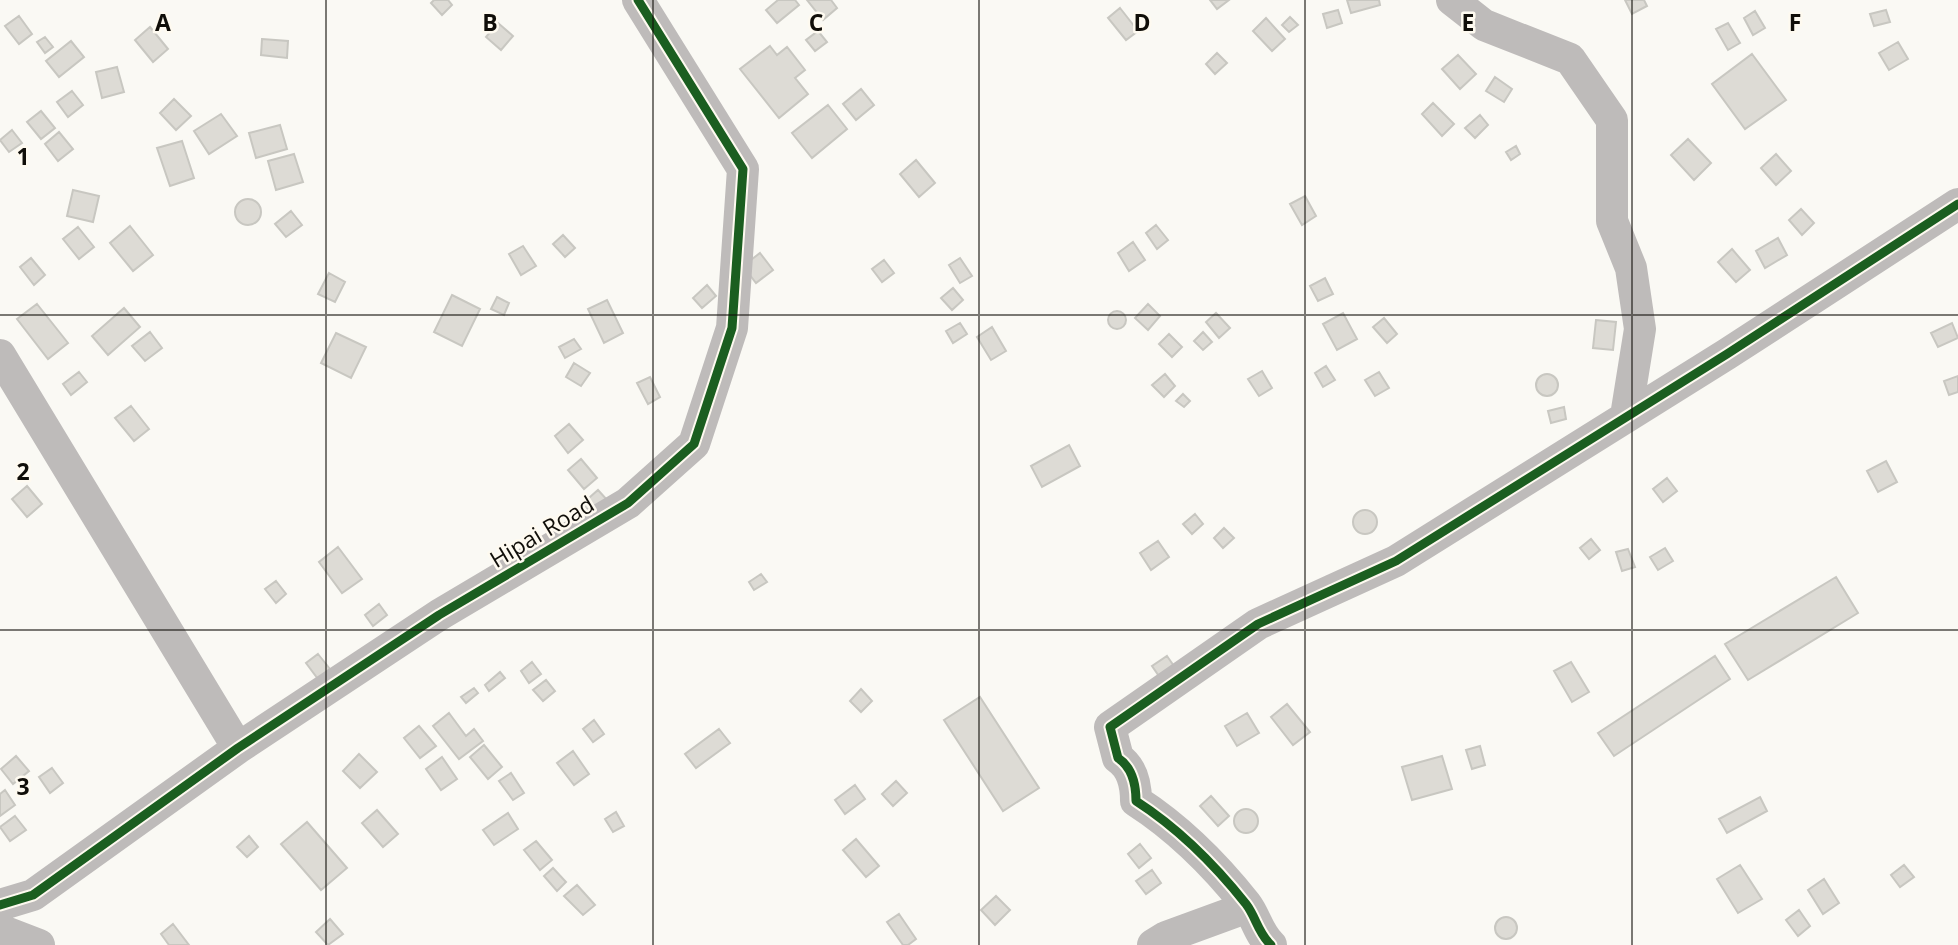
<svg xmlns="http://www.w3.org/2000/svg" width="1958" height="945" font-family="'Open Sans',sans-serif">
  <rect width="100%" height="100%" fill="#faf9f4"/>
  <!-- building -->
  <path fill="#dddbd5" stroke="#c8c7c1" stroke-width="2" d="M434 0H448L452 5 442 15 431 3Z
    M778 0H795L799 5 777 23 766 10Z
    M807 0H831L837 8 823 20Z
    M1210 0H1229L1217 9Z
    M1347 0H1379L1380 5 1351 13Z
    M1625 0H1644L1647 6 1632 14Z
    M1120 8 1138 31 1126 40 1108 18Z
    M1338 10 1342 23 1327 28 1323 14Z
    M1886 10 1890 22 1874 26 1870 14Z
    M1755 11 1765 28 1753 35 1744 18Z
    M19 16 32 34 19 44 5 26Z
    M1290 17 1298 25 1289 32 1282 25Z
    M1266 18 1285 39 1272 51 1253 31Z
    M498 23 513 36 501 50 486 37Z
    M1728 23 1740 43 1728 50 1716 29Z
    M150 27 168 49 153 62 135 40Z
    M818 31 827 42 815 51 806 40Z
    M45 37 53 47 45 53 37 42Z
    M262 39 288 41 287 58 261 55Z
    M71 41 84 57 59 77 46 61Z
    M1898 42 1908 59 1889 70 1879 53Z
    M770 46 777 55 787 47 805 70 795 78 808 94 779 118 740 69Z
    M1217 53 1227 63 1215 74 1206 64Z
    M1752 54 1786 100 1745 129 1712 84Z
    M1458 55 1476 74 1460 89 1442 69Z
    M117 67 124 92 102 98 96 72Z
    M1495 77 1512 89 1504 102 1486 91Z
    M861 89 874 105 856 120 843 104Z
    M72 91 83 105 68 117 57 102Z
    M174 99 191 116 176 130 160 113Z
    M1433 103 1454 124 1442 136 1422 114Z
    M828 105 847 129 812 158 792 133Z
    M41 111 55 128 41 139 27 122Z
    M221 114 237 136 209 154 194 131Z
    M1480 115 1488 125 1475 138 1465 128Z
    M280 125 287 149 256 158 249 133Z
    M12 130 22 143 9 152 0 140Z
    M59 132 73 149 58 161 45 144Z
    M1688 139 1711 163 1694 180 1671 155Z
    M182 141 194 178 170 186 157 148Z
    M1516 146 1520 154 1511 160 1506 152Z
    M294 154 303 182 276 190 268 161Z
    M1776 154 1791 171 1776 185 1761 168Z
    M916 160 935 183 919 197 900 174Z
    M73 190 99 196 93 222 67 216Z
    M1305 196 1316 216 1302 225 1290 204Z
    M235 212a13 13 0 1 1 26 0a13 13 0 1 1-26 0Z
    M1801 209 1814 223 1802 235 1789 220Z
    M291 211 302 225 286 237 275 224Z
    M1156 225 1168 240 1157 249 1146 233Z
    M130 226 153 255 133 271 110 243Z
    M78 227 94 247 79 259 63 239Z
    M563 235 575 248 565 257 553 244Z
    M1778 238 1787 255 1765 268 1756 251Z
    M1133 242 1145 260 1129 271 1118 253Z
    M523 246 536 266 521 275 509 254Z
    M1732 249 1750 270 1736 282 1718 262Z
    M760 253 773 270 756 283 743 266Z
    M31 258 45 275 34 285 20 267Z
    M960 258 972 276 960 283 949 265Z
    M884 260 894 273 882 282 872 269Z
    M329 273 345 282 335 302 318 294Z
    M1325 278 1333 294 1318 301 1310 286Z
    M707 285 716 296 702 308 693 298Z
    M953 288 963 300 952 310 941 298Z
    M452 295 480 309 462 346 434 332Z
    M497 297 509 303 504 315 491 309Z
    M607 300 623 333 604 343 588 309Z
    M37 304 68 343 48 359 17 319Z
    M1148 304 1160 316 1148 330 1135 318Z
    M124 308 140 327 108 355 92 336Z
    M1108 320a9 9 0 1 1 18 0a9 9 0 1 1-18 0Z
    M1216 313 1230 328 1219 338 1206 322Z
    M1343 313 1357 339 1337 350 1323 324Z
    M1384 318 1397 334 1387 343 1373 327Z
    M1596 320 1616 322 1613 350 1593 348Z
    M960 323 967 334 953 343 946 331Z
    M1952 323 1958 338 1938 347 1931 333Z
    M992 327 1006 351 991 360 977 337Z
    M150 332 162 348 145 361 132 346Z
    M1203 332 1212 342 1203 350 1194 341Z
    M336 333 366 347 351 378 321 363Z
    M1169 334 1182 347 1172 357 1159 344Z
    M574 339 581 349 565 358 559 347Z
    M574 363 590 373 581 386 566 377Z
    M1326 366 1335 380 1323 387 1315 373Z
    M1262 371 1272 388 1259 396 1248 379Z
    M79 372 87 382 71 395 63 384Z
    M1379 372 1389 388 1375 396 1365 380Z
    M1165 374 1175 386 1164 397 1152 385Z
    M1536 385a11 11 0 1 1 22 0a11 11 0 1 1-22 0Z
    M1958 376V392L1949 395 1944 381Z
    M650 377 660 397 648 404 637 383Z
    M1183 394 1190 401 1184 407 1176 401Z
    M131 406 149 429 134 441 115 418Z
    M1564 407 1566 419 1551 423 1548 411Z
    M569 424 583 440 568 453 555 436Z
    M1069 445 1080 466 1042 487 1031 466Z
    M581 459 597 478 584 489 568 470Z
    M1886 461 1897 482 1878 492 1867 471Z
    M1667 478 1677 491 1663 502 1653 489Z
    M27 486 42 504 27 517 12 499Z
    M598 490 608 501 592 515 582 504Z
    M1353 522a12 12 0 1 1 24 0a12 12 0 1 1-24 0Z
    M1195 514 1203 524 1192 534 1183 524Z
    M1224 528 1234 538 1223 548 1214 538Z
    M1591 539 1600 550 1589 559 1580 548Z
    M1158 541 1169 557 1151 570 1140 553Z
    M338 547 362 579 342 593 319 562Z
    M1665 548 1673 561 1658 570 1650 557Z
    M1628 549 1635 567 1622 571 1616 552Z
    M761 574 767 582 754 590 749 582Z
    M1836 577 1858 613 1748 680 1725 644Z
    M276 581 286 594 276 603 265 589Z
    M379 604 387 615 373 626 365 615Z
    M318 654 330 669 318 679 306 663Z
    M1167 656 1176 669 1161 679 1152 666Z
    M1715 656 1730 679 1614 756 1598 733Z
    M532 662 541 674 529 683 521 671Z
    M1571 662 1589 692 1572 702 1554 671Z
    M500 672 505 678 489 691 485 685Z
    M546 680 555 691 543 701 533 690Z
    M474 688 478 693 466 703 461 697Z
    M861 689 872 701 861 712 850 701Z
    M980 697 1039 788 1003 811 944 720Z
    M1287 704 1310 732 1293 745 1271 717Z
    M449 713 466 736 474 729 483 741 459 759 433 726Z
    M1247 713 1259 733 1237 746 1225 726Z
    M594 720 604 734 593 742 583 729Z
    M419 726 436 746 420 758 404 738Z
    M719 729 730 743 696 768 685 754Z
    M484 745 502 767 488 779 470 757Z
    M1480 746 1485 765 1472 769 1466 750Z
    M573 751 589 774 574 785 557 763Z
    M359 754 377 772 360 788 343 771Z
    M16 756 29 771 13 784 1 769Z
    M1442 756 1452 789 1412 800 1402 767Z
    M442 757 457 779 441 790 426 769Z
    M52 768 63 783 50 793 39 777Z
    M511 773 524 793 513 800 499 781Z
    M896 781 907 793 893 806 882 794Z
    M855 785 865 799 845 814 835 800Z
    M5 790 15 805 0 816V794Z
    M1211 796 1229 816 1218 826 1200 806Z
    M1760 797 1767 811 1727 833 1719 819Z
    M1234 821a12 12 0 1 1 24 0a12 12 0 1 1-24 0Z
    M377 810 398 834 383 847 362 823Z
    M616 812 624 826 613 832 605 819Z
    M508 813 518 829 494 845 483 830Z
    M15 816 26 830 10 841 0 827Z
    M307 822 347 868 321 890 281 844Z
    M249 836 258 847 247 857 237 847Z
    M856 839 879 866 866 877 843 850Z
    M536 841 552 860 540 870 524 850Z
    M1140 844 1151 858 1139 868 1128 854Z
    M1740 865 1762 899 1738 913 1717 879Z
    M1904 865 1914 877 1900 887 1891 875Z
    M553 868 566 882 557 891 544 876Z
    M1152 870 1161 883 1146 894 1136 881Z
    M1824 879 1839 903 1823 914 1808 890Z
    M577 885 595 905 583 915 564 896Z
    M996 896 1010 910 995 925 981 910Z
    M1799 910 1810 926 1798 936 1786 920Z
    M899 914 916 939 908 945H903L887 922Z
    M1495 928a11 11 0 1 1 22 0a11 11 0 1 1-22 0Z
    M330 919 343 934 328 945 316 932Z
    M173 924 189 945H169L161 934Z"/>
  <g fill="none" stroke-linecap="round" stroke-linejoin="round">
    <!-- minor -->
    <path stroke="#bebbba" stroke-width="32" d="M1452 0 1484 25 1570 59 1612 120V221L1631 268 1640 329 1626 416
      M0 355 238 748
      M0 905 33 895 238 748 439 615 628 503 694 444 732 328 743 169 638 0
      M0 930 39 945
      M1153 945 1166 937 1248 907
      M1271 945C1258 933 1256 917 1246 904 1215 865 1178 828 1136 801 1136 785 1133 768 1118 758L1110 727 1258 624 1396 561 1727 354 1958 204"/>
    <!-- cycleway casing -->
    <g stroke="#fefaf0" stroke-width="13">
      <path id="cycleway" d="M0 905 33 895 238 748 439 615 628 503 694 444 732 328 743 169 638 0
        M1271 945C1258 933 1256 917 1246 904 1215 865 1178 828 1136 801 1136 785 1133 768 1118 758L1110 727 1258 624 1396 561 1727 354 1958 204"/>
    </g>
    <!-- cycleway -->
    <use href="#cycleway" stroke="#1b5e20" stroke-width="9"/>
  </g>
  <!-- grid -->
  <path fill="none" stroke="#100e09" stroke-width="2" stroke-opacity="0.55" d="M326 0V945M653 0V945M979 0V945M1305 0V945M1632 0V945M0 315H1958M0 630H1958"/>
  <g text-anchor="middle" stroke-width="5" stroke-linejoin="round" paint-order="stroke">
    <!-- street labels -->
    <g font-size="23" fill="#100e09" stroke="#fefaf0">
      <text transform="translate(542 532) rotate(-31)" y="8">Hipai Road</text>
    </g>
  </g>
  <g font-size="23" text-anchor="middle" font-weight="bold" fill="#100e09" stroke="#fefaf0" stroke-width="5" stroke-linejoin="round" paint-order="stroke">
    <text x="163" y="31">A</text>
    <text x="490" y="31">B</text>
    <text x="816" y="31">C</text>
    <text x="1142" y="31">D</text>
    <text x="1468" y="31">E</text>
    <text x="1795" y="31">F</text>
    <text x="23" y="165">1</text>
    <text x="23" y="480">2</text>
    <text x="23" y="795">3</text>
  </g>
</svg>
